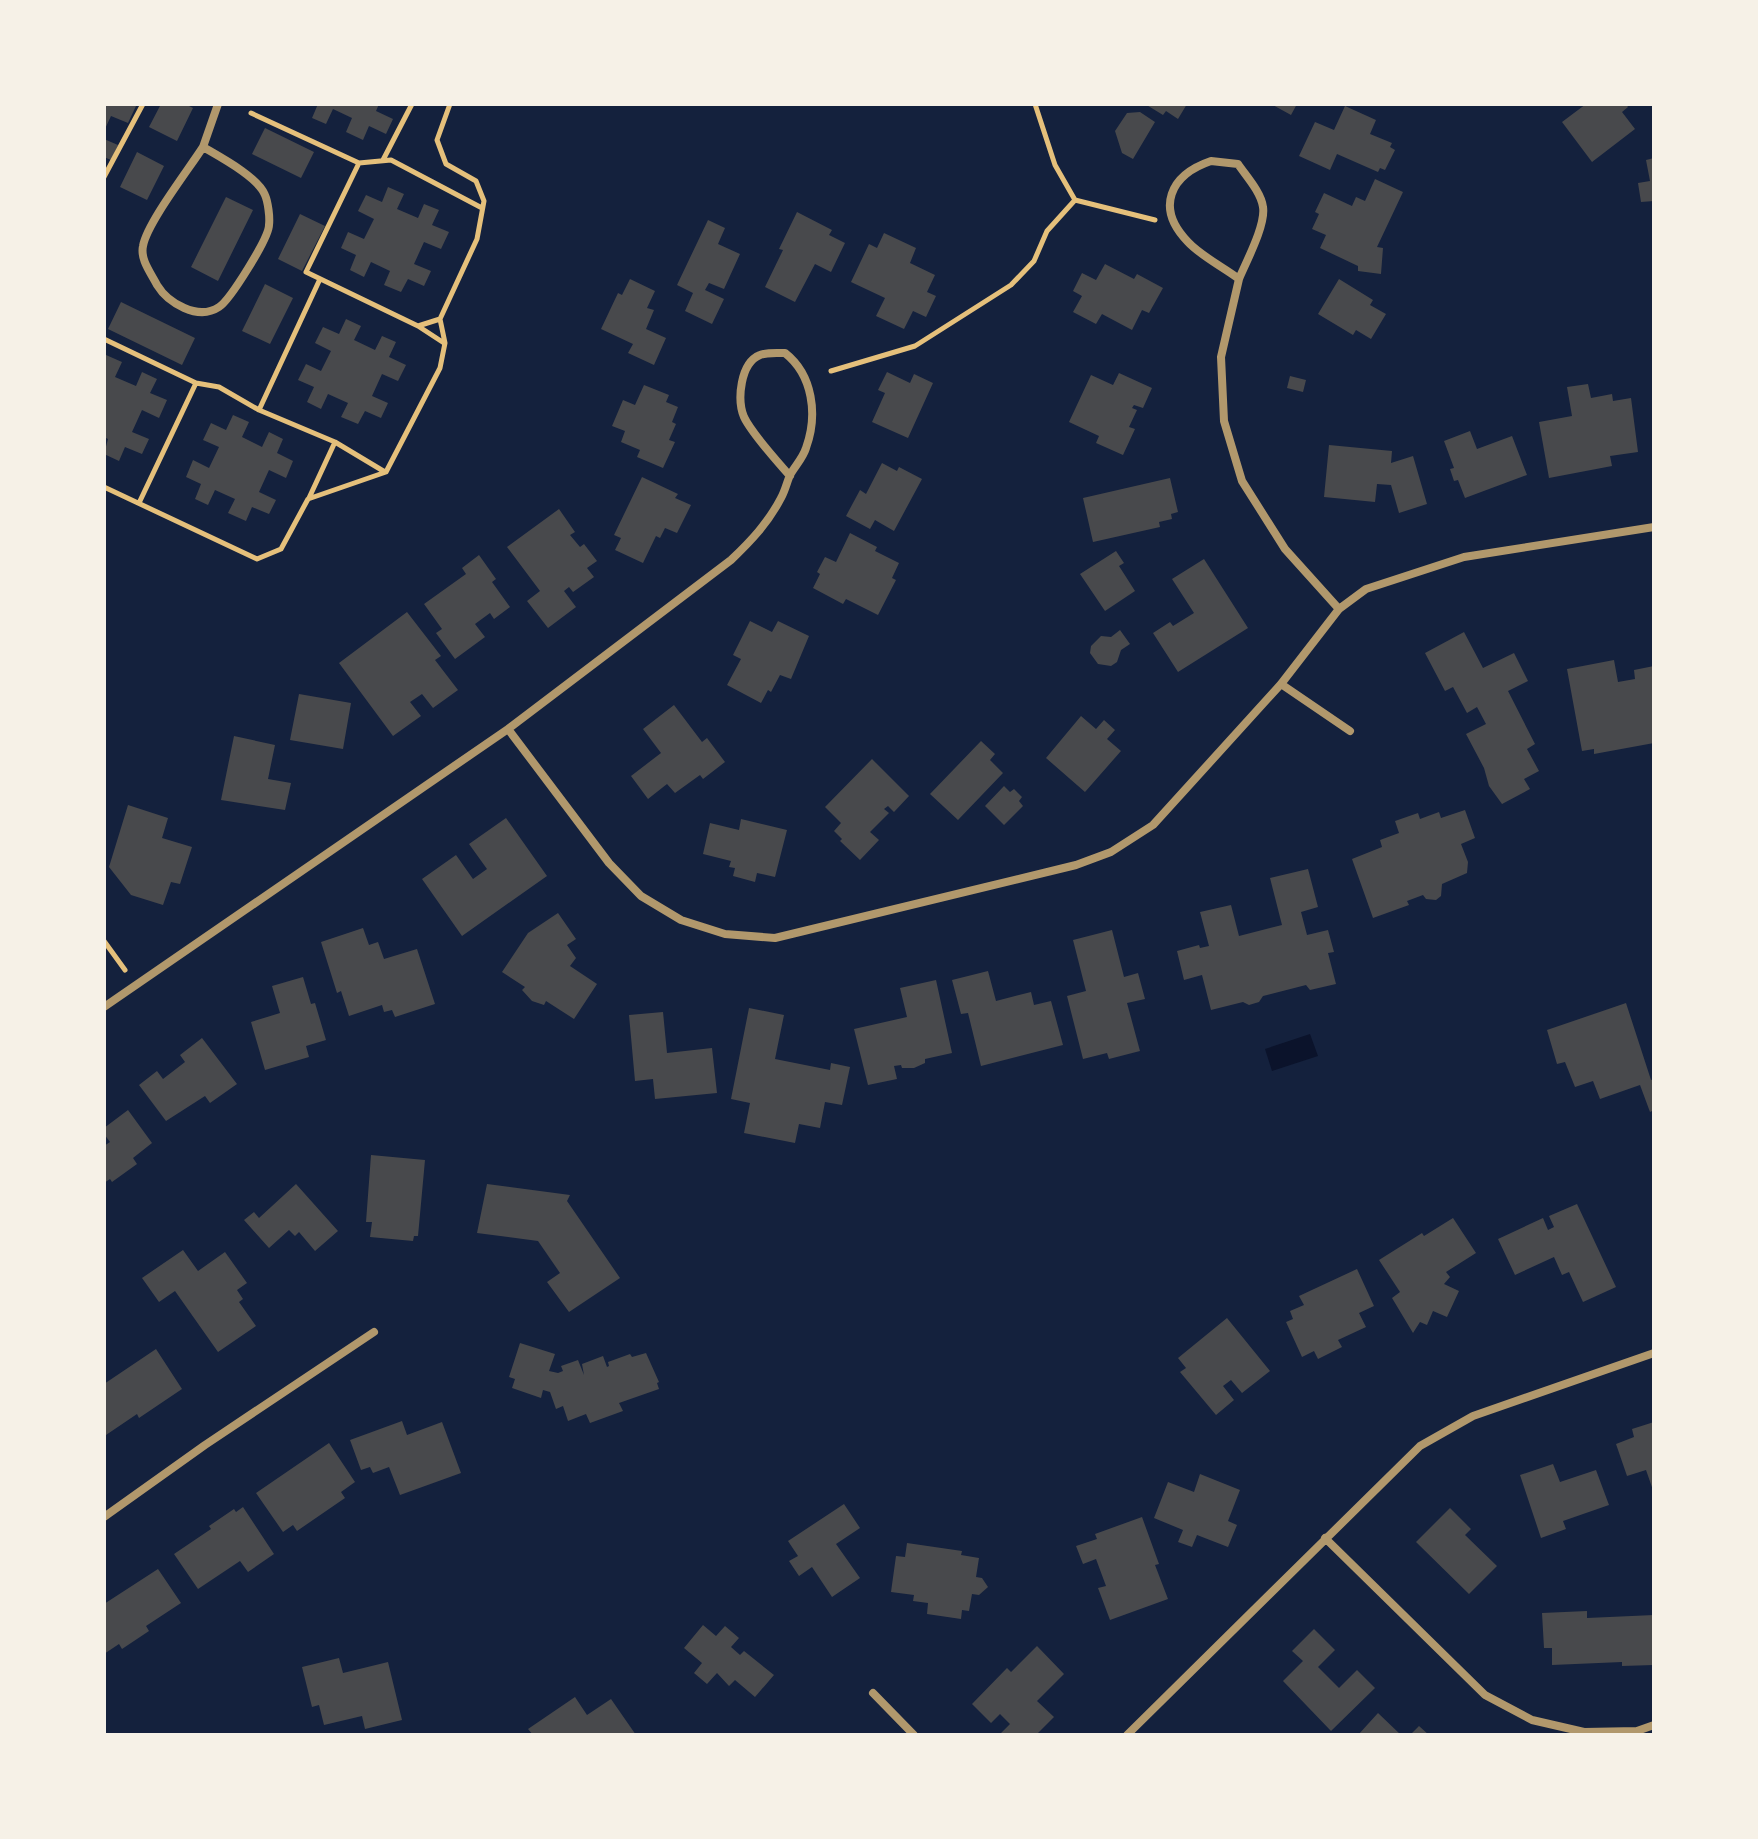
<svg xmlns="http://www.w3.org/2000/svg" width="1758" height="1839" font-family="Signika,sans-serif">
  <rect width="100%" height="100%" fill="#14213d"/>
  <!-- water -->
  <path fill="#0b132b" d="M1310 1034 1318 1056 1272 1071 1265 1049Z"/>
  <!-- building -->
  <path fill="#48494c" d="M104 104H132L136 106 128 123 111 116 104 131Z
    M161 104H185L193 108 177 141 149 127Z
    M318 104H379L376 111 393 119 386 134 369 126 363 140 346 132 352 118 333 109 326 124 312 118Z
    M1145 104H1187L1178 119 1166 111 1163 115Z
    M1271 104H1297L1291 115Z
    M1586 104H1626L1628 107 1622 112 1635 129 1592 162 1562 122Z
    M1345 106 1376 120 1370 134 1392 143 1390 147 1395 150 1385 170 1380 168 1378 172 1337 154 1330 170 1299 156 1315 122 1334 130Z
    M1140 112 1155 122 1133 159 1122 153 1115 131 1127 113Z
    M265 128 314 152 301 178 252 154Z
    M104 139 118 145 111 160 104 157Z
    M137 152 164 166 147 200 120 187Z
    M1654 158V201L1641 202 1638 183 1650 181 1646 160Z
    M1375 179 1403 192 1377 247 1383 248 1381 274 1358 271V266L1320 248 1326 235 1312 229 1319 214 1315 212 1324 193 1352 206 1356 197 1365 201Z
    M388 187 404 194 397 209 418 218 424 204 439 210 432 225 449 232 441 249 424 242 414 264 431 271 424 286 408 279 401 292 384 285 390 271 371 262 364 277 350 270 356 255 341 248 348 232 364 239 374 219 358 211 366 195 382 202Z
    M226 197 253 210 218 281 191 267Z
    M797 212 832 230 829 235 845 243 831 272 815 264 795 302 765 287 783 250 779 249Z
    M300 214 325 226 302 271 278 259Z
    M708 220 725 228 718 244 740 254 724 289 709 283 705 290 724 299 712 324 685 311 693 293 677 285Z
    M884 233 916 248 910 263 935 275 927 292 936 296 926 317 913 311 904 329 876 316 885 298 851 282 869 244 877 248Z
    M1105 264 1134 279 1137 274 1163 288 1149 313 1142 310 1132 330 1102 314 1096 324 1073 312 1082 296 1073 291 1082 273 1096 280Z
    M630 279 655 291 647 308 654 310 646 329 666 338 654 365 628 353 633 344 601 329 618 293 622 295Z
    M1339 279 1373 300 1370 305 1386 314 1371 339 1356 330 1353 335 1318 314Z
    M265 284 293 298 270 344 242 331Z
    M121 302 195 338 182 365 108 329Z
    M346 319 361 326 354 340 375 350 382 336 396 342 389 357 406 365 398 381 382 374 372 396 388 403 381 418 365 411 358 424 341 417 348 403 328 394 321 409 307 402 314 387 298 380 306 364 321 371 331 351 315 343 323 327 339 334Z
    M106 355 122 362 115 377 136 386 142 372 157 379 150 393 167 400 159 418 142 410 132 432 149 439 142 454 125 447 119 461 104 454 108 439 104 437V359Z
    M887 372 910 383 914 374 933 383 908 438 872 422 885 393 878 390Z
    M1119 373 1152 388 1143 408 1134 405 1132 408 1137 410 1129 427 1135 429 1123 455 1096 443 1099 436 1069 422 1091 375 1113 385Z
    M1290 376 1306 380 1303 392 1287 388Z
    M1588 384 1591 398 1612 394 1613 401 1631 398 1638 452 1610 456 1612 466 1549 478 1539 422 1572 416 1567 387Z
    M644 385 669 395 666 402 678 407 672 422 676 424 669 440 675 442 663 468 637 457 640 450 621 442 625 431 612 426 623 400 635 405Z
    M233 415 249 422 242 437 262 447 269 432 283 439 277 453 293 461 286 478 269 470 259 492 276 500 269 514 252 507 246 521 228 513 235 499 215 490 208 505 195 499 201 484 186 477 193 460 209 468 219 447 203 440 211 423 226 430Z
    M1470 431 1477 449 1512 436 1527 475 1465 498 1458 480 1454 481 1450 469 1454 468 1444 441Z
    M1329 445 1392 451 1391 463 1413 456 1427 504 1399 513 1391 485 1377 484 1375 502 1324 497Z
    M882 463 897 471 899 467 922 479 894 531 875 520 870 529 846 516 860 490 866 494Z
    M642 477 678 494 675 498 691 505 677 533 665 528 660 538 656 536 643 563 615 550 621 538 614 535Z
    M1170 478 1178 512 1171 514 1172 519 1159 522 1160 527 1093 542 1083 498Z
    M559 509 575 532 570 535 580 547 584 544 597 561 587 568 594 577 573 592 569 587 564 591 576 607 548 628 527 601 540 591 507 547Z
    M850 533 877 547 875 551 899 563 892 578 896 580 878 615 846 599 843 604 813 588 820 574 817 572 825 557 836 562Z
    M1116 551 1124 563 1119 566 1135 591 1105 611 1080 574Z
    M479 555 496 579 492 582 510 607 494 619 490 613 475 624 485 637 455 659 436 633 442 629 424 604 466 574 462 568Z
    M1204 559 1248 628 1178 672 1153 633 1170 622 1173 626 1194 613 1172 579Z
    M407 612 441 656 435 660 458 690 433 708 422 694 410 702 421 716 393 736 339 663Z
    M750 621 772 632 778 621 809 636 791 679 780 675 771 692 768 690 761 703 727 685 741 659 733 655Z
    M1120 630 1130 644 1121 650 1117 662 1111 666 1098 664 1090 653 1091 646 1101 636 1111 637Z
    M1464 632 1483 668 1514 653 1528 681 1508 691 1535 744 1527 749 1539 771 1524 779 1530 789 1502 804 1489 786 1484 768 1466 734 1486 724 1477 707 1467 713 1453 687 1445 691 1425 653Z
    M1614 660 1618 682 1635 679 1634 670 1654 666V743L1594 754V749L1582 751 1567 669Z
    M299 694 351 703 343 749 290 740Z
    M674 705 702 742 707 738 725 762 703 779 700 775 675 793 667 784 648 799 631 776 661 753 643 729Z
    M1081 716 1096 729 1104 720 1115 730 1107 739 1121 751 1085 792 1046 758Z
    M234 736 275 745 268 779 291 783 285 810 221 800Z
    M981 741 995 754 990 760 1003 773 958 820 930 794Z
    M872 759 909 796 894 812 888 806 884 809 889 813 870 832 879 840 860 860 840 841 842 839 834 831 841 823 825 807Z
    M1004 786 1010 792 1014 789 1022 797 1019 801 1023 806 1004 825 985 806Z
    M128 805 168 818 162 838 192 847 180 884 171 882 163 905 131 895 109 867Z
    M1465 810 1475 838 1461 844 1468 862 1467 873 1442 884 1441 896 1436 900 1426 899 1423 895 1407 901 1409 905 1373 918 1352 859 1382 847 1380 840 1399 833 1395 821 1418 813 1420 819 1439 812 1441 818Z
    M506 818 547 876 462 936 422 879 456 855 473 879 487 869 469 844Z
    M741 819 787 830 775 877 757 873 755 882 733 876 735 868 729 867 731 861 703 854 710 823 739 830Z
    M1308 869 1318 907 1301 912 1307 935 1328 930 1334 952 1328 953 1336 984 1310 990 1306 985 1263 996 1259 1002 1249 1005 1243 1002 1211 1010 1202 975 1184 980 1177 951 1199 945 1200 948 1209 946 1200 912 1231 905 1239 936 1282 925 1270 878Z
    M558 913 576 939 567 945 576 958 570 966 597 984 574 1019 546 1001 544 1005 532 1001 522 990 525 987 502 972 528 933Z
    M363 928 369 945 378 942 384 959 417 949 435 1004 395 1017 392 1010 384 1012 382 1005 349 1016 341 991 337 993 321 942Z
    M1112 930 1124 977 1138 973 1145 999 1127 1003 1140 1051 1109 1059 1107 1053 1083 1059 1067 996 1086 991 1073 940Z
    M988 971 996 1001 1031 992 1034 1005 1051 1001 1063 1045 981 1066 968 1013 961 1014 952 980Z
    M303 977 311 1004 315 1003 326 1040 306 1046 309 1057 265 1070 251 1022 280 1013 272 986Z
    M936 980 952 1053 925 1059V1063L914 1068H902L901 1065 894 1066 897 1079 868 1085 854 1029 907 1017 900 988Z
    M1626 1003 1651 1080 1654 1079V1110L1650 1112 1640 1085 1600 1099 1593 1081 1575 1087 1565 1062 1557 1064 1547 1030Z
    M749 1008 784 1015 775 1059 830 1070 831 1063 850 1067 842 1105 825 1102 820 1128 799 1124 795 1143 744 1133 750 1103 731 1099Z
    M663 1012 667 1053 712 1048 717 1093 655 1099 653 1079 635 1081 629 1015Z
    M202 1038 237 1084 210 1103 205 1096 166 1121 139 1085 157 1071 163 1079 185 1062 180 1055Z
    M128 1110 152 1143 133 1158 137 1164 112 1182 110 1179 104 1183V1146L110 1142 104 1134V1128Z
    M371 1155 425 1160 418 1236H414L413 1241 370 1237 372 1222H366Z
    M296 1184 338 1231 315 1251 299 1232 295 1236 289 1230 269 1248 244 1220 254 1212 259 1218Z
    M487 1184 570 1195 567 1201 620 1278 569 1312 547 1282 560 1273 538 1241 477 1233Z
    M1577 1204 1616 1287 1583 1302 1569 1272 1562 1275 1554 1257 1515 1275 1498 1239 1543 1218 1548 1230 1554 1227 1549 1216Z
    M1453 1218 1476 1253 1446 1272 1450 1277 1444 1284 1459 1291 1447 1317 1433 1311 1427 1325 1420 1322 1413 1333 1392 1298 1400 1292 1379 1260 1422 1233 1424 1236Z
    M183 1250 198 1271 225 1252 247 1283 237 1290 243 1299 239 1302 256 1326 218 1352 175 1291 159 1302 142 1278Z
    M1357 1269 1374 1306 1359 1313 1366 1327 1338 1340 1342 1347 1318 1359 1314 1351 1302 1357 1286 1322 1293 1319 1290 1311 1304 1305 1299 1296Z
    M1227 1318 1270 1371 1242 1393 1231 1380 1223 1386 1234 1400 1216 1415 1180 1372 1186 1368 1178 1358Z
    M520 1343 555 1354 549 1371 558 1373 563 1371 561 1366 578 1360 584 1375 582 1364 603 1356 607 1367 609 1366 608 1362 630 1354 632 1357 646 1353 659 1382 657 1383 659 1389 619 1403 623 1411 590 1423 586 1414 568 1421 563 1406 556 1409 550 1392 543 1390 541 1398 512 1388 515 1379 509 1377Z
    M156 1349 182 1389 139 1418 137 1414 106 1435 104 1384Z
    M402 1421 407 1435 442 1422 461 1473 400 1495 389 1467 373 1473 370 1467 361 1470 350 1440Z
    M1654 1422V1493L1646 1470 1627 1476 1616 1444 1634 1437 1632 1429Z
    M329 1443 355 1482 341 1492 345 1498 297 1531 293 1525 283 1532 256 1493Z
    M1553 1464 1560 1482 1596 1470 1609 1505 1563 1521 1566 1529 1541 1538 1520 1475Z
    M1200 1474 1240 1490 1228 1521 1237 1525 1228 1547 1197 1535 1192 1547 1178 1542 1183 1530 1154 1518 1168 1482 1194 1492Z
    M844 1504 860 1528 836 1544 860 1578 832 1597 812 1567 799 1576 789 1561 798 1556 788 1541Z
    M243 1507 274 1554 248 1572 240 1561 198 1589 174 1554 211 1529 209 1526 234 1509 236 1512Z
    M1450 1508 1471 1529 1465 1535 1497 1566 1469 1594 1416 1542Z
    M1142 1517 1159 1564 1155 1565 1168 1599 1110 1620 1098 1588 1106 1586 1096 1559 1083 1564 1076 1546 1097 1539 1095 1534Z
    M907 1543 962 1551 961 1555 979 1558 976 1577 982 1578 988 1587 979 1595 972 1594 969 1611 962 1610 961 1619 927 1614 928 1603 913 1601 914 1595 891 1592 896 1556 905 1557Z
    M158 1569 181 1603 146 1626 149 1631 122 1649 119 1644 104 1654V1604Z
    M1587 1611V1618L1654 1615V1665L1622 1666V1662L1552 1665V1648H1544L1542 1613Z
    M703 1625 716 1636 725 1626 739 1638 731 1647 740 1655 744 1651 774 1675 755 1697 735 1680 729 1686 717 1673 707 1684 694 1673 702 1663 684 1648Z
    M1314 1629 1335 1650 1318 1667 1339 1688 1357 1670 1375 1688 1331 1731 1283 1681 1303 1661 1292 1651Z
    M1037 1646 1064 1674 1037 1701 1054 1717 1036 1735H1004L1001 1733 1010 1724 1000 1714 991 1723 972 1704 1007 1668 1011 1672Z
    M339 1658 343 1673 388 1662 402 1720 365 1729 362 1716 324 1725 319 1705 312 1707 302 1667Z
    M575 1697 587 1715 611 1699 636 1735H533L528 1729Z
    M1378 1713 1401 1735H1358Z
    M1419 1726 1429 1735H1410Z"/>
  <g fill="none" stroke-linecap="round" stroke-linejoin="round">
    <!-- path -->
    <path stroke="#e5c07b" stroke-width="5" d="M1035 104 1055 165 1075 200 1155 220
      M251 113 359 163 391 160 482 208
      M383 160 412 104
      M359 163 306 272 418 326 444 343
      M104 177 143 104
      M418 326 440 319
      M104 339 196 383 219 387 259 410 335 442 385 472
      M831 371 915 346 1011 285 1034 261 1047 231 1075 200
      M259 410 320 279
      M104 487 257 559 281 549 308 499 386 472 440 368 445 343 440 319 477 239 484 201 476 181 446 164 437 140 450 104
      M309 498 335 442
      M139 503 196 383
      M104 941 125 970"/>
    <!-- minor -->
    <path stroke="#b1986c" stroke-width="8" d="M203 147C220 157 258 177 265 195 268 202 270 217 269 225 269 238 230 300 219 307 198 321 168 303 157 285 151 273 140 260 143 246 147 223 189 169 203 147Z
      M203 147 218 104
      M1211 161 1238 164C1246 176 1261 192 1263 207 1266 225 1246 262 1239 279 1223 267 1201 256 1188 242 1155 208 1170 175 1211 161Z
      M1239 279 1221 357 1224 421 1242 481 1285 549 1339 609
      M1281 684 1350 731
      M508 729 609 863 641 896 681 920 725 934 775 938 1076 865 1111 852 1153 825 1281 684 1339 609 1366 589 1464 557 1654 527
      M104 1007 508 729 731 560C751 541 768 523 781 498 785 491 787 482 790 475 795 466 803 458 806 448 818 415 813 375 785 353 777 353 767 352 760 355 740 363 737 400 744 417 752 434 777 461 790 476
      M104 1517 205 1445 374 1332
      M1325 1538 1485 1695 1532 1720 1584 1732 1637 1731 1654 1725
      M873 1693 914 1735
      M1127 1735 1420 1446 1473 1416 1654 1353"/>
  </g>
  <!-- border -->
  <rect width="1758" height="1839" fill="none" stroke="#f6f1e7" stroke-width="212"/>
</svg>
